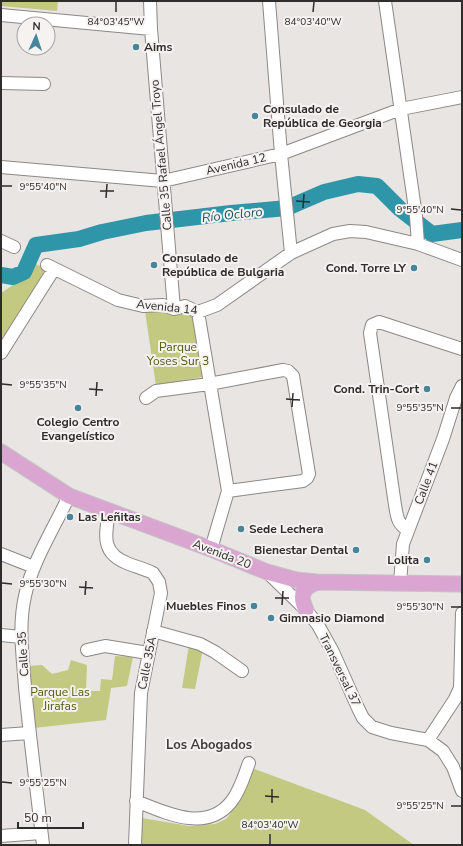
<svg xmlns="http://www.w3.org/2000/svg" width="463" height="846" font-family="'Nunito Sans',sans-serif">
  <rect width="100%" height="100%" fill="#e8e5e3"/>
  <!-- green -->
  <path fill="#c4c982" d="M1 1H58L57 11 1 6Z
    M32 262 46 269 1 342V293C16 283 25 278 32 262Z
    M182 309 198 320 205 373 202 377 156 386 145 311Z
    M189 645 203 649 195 689 182 688Z
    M115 656 133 657 127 686 111 688 106 720 34 728 28 666 42 665 52 674 68 670 71 660 87 665 86 691H100L101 679 112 680Z
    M252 768 365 810 414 845H141L142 818 189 826 215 824 226 819 240 801Z"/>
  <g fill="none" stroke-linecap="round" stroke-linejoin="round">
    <!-- river -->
    <path stroke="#2e96a8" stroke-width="16" d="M1 275 13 277 24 272 36 245 79 239 102 232 146 223 231 213 287 208 324 192 358 184 377 186 400 209 432 234 462 230"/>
    <!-- minor casing -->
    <g stroke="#8b8886" stroke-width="14">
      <path id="minor" d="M150 1 151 29 174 309
        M269 1 281 154 291 253
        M385 1 416 216 418 244
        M1 15 151 29
        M1 83 44 84
        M1 167 163 181 281 154 401 109 462 97
        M1 241 14 247
        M47 265 118 300 143 306 163 305 174 309 185 306 198 312 217 305 291 253 333 234 350 231 366 232 418 244 462 260
        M198 312 228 491 211 549
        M1 353 54 269
        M146 398 156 391 209 384 283 370 288 371 293 376 309 474 307 478 303 481 228 491
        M109 512C105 536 101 554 129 564 137 567 145 569 153 573L159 582 161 593 141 693 135 845
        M408 530C397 524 397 516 395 505L370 333 372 325 379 322 462 349
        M1 554 34 567
        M267 572 306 610 318 625 333 652 358 708 363 718 372 727 391 733 428 740 443 751 453 767 462 791
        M400 583 403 544 443 439 456 398 462 386
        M153 631 200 644 215 652 242 671
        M1 635 21 637
        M87 650 105 646 148 653
        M1 735 29 733
        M428 740 455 699 460 688 462 613
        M136 801C166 813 206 833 231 802 240 791 244 776 249 763
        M1 836 41 833
        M43 845C37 792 30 740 25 687 23 657 18 627 25 596 32 562 54 528 69 496"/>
    </g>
    <!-- major casing -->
    <g stroke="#c4c4c4" stroke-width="17">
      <path id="major" d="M1 452 69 496 211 549 267 572 296 580 317 582 462 584
        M306 610C299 595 302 588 317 582"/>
    </g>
    <!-- minor -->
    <use href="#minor" stroke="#fff" stroke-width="12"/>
    <!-- major -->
    <use href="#major" stroke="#daa5d1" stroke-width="15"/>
  </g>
  <!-- ticks -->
  <path fill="none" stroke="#2e2d2c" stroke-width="1.5" d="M116 12V2M313 12 314 2M2 186H12M100 191H114M106 198 107 184M296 201 310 202M303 208 304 194M451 209 461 210M2 384 12 385M89 389 103 390M96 396 97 382M286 399 300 400M292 407 293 393M451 408H461M2 583 12 584M79 587 93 588M85 595 86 581M275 598H289M282 605 283 591M451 607H461M2 782 12 783M265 796 279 797M272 803V789M451 806H461M270 844V834"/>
  <!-- markers -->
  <g fill="#46859a" stroke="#f5f2f0" stroke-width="1.5">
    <circle cx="136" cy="47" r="4"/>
    <circle cx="255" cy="116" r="4"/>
    <circle cx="154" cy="265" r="4"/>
    <circle cx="414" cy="268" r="4"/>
    <circle cx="427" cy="389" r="4"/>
    <circle cx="78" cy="408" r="4"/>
    <circle cx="70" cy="517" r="4"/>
    <circle cx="241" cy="529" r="4"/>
    <circle cx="356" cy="550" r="4"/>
    <circle cx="427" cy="560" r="4"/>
    <circle cx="254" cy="606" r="4"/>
    <circle cx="271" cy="618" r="4"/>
  </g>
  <g text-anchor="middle" stroke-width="4" stroke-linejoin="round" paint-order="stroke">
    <!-- poi labels -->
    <g font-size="12" font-weight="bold" fill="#2e2d2c" stroke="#f5f2f0" text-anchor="start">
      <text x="144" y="51">Aims</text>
      <text x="263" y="113">Consulado de<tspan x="263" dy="14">República de Georgia</tspan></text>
      <text x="162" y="262">Consulado de<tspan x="162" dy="14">República de Bulgaria</tspan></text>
      <text x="406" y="272" text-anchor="end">Cond. Torre LY</text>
      <text x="419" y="393" text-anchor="end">Cond. Trin-Cort</text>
      <text x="78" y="426" text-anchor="middle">Colegio Centro<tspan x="78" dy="14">Evangelístico</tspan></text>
      <text x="78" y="521">Las Leñitas</text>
      <text x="249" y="533">Sede Lechera</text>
      <text x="348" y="554" text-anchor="end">Bienestar Dental</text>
      <text x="419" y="564" text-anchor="end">Lolita</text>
      <text x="246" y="610" text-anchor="end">Muebles Finos</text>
      <text x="279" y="622">Gimnasio Diamond</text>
    </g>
    <!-- street labels -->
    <g font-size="12" fill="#2e2d2c" stroke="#f5f2f0">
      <text transform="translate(161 155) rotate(-95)" y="4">Calle 35 Rafael Ángel Troyo</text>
      <text transform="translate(236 164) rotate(-13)" y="4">Avenida 12</text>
      <text transform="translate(167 307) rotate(6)" y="4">Avenida 14</text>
      <text transform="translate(426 483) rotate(-69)" y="4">Calle 41</text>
      <text transform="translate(222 554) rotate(21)" y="4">Avenida 20</text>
      <text transform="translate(23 654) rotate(-94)" y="4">Calle 35</text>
      <text transform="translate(147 663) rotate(-79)" y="4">Calle 35A</text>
      <text transform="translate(340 670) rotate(64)" y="4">Transversal 37</text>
    </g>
    <!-- park labels -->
    <g font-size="12" fill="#54570f" stroke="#f5f2f0">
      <text x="178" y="351">Parque<tspan x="178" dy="14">Yoses Sur 3</tspan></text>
      <text x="60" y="696">Parque Las<tspan x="60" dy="14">Jirafas</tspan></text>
    </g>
    <!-- water labels -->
    <g font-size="13" font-style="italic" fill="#1c545f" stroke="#f5f2f0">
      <text transform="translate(232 214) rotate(-6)" y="5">Río Ocloro</text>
    </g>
    <!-- neighbourhood labels -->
    <g font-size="13" font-weight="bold" fill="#3f3d3b" stroke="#f5f2f0">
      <text x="209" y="749">Los Abogados</text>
    </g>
  </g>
  <g font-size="10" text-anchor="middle" fill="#2e2d2c" stroke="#f5f2f0" stroke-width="4" stroke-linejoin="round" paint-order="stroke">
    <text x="116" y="25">84°03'45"W</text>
    <text x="313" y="25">84°03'40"W</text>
    <text x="43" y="190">9°55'40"N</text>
    <text x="420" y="213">9°55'40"N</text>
    <text x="43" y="388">9°55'35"N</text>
    <text x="420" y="411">9°55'35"N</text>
    <text x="43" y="587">9°55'30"N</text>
    <text x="420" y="610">9°55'30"N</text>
    <text x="43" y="786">9°55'25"N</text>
    <text x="420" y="809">9°55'25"N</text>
    <text x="270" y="828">84°03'40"W</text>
  </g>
  <!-- border -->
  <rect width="463" height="846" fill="none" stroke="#2e2d2c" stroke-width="4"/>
  <!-- north arrow -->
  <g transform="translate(36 36) rotate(3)"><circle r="19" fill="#f5f2f0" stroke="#a5a3a2"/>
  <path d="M0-3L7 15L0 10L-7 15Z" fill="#46859a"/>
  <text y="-6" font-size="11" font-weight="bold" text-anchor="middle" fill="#2e2d2c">N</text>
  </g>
  <!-- scale -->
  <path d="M18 822v6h65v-6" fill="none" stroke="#2e2d2c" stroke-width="2"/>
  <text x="24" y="822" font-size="12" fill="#2e2d2c" stroke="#f5f2f0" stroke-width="3" paint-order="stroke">50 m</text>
</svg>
